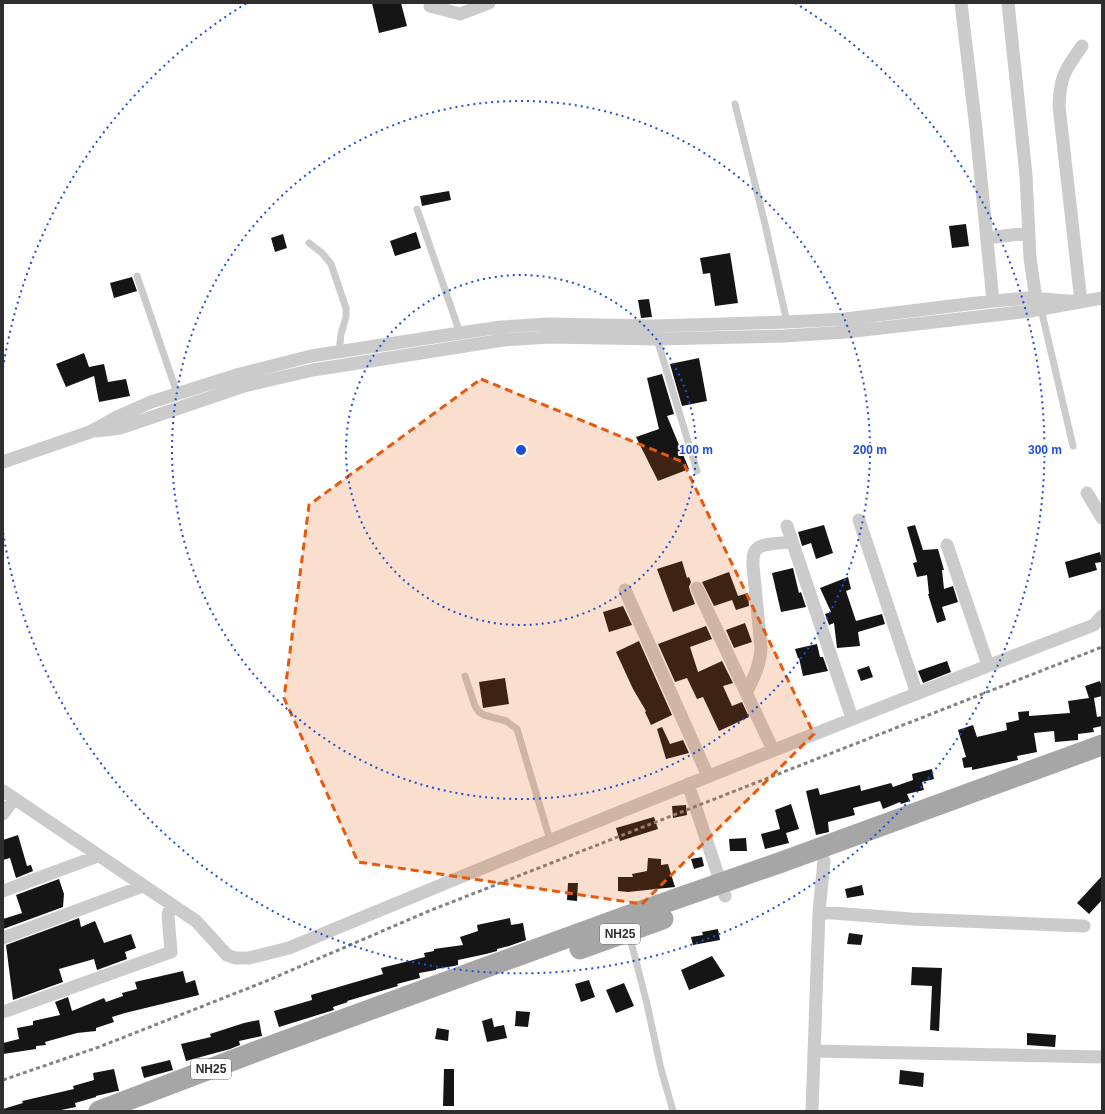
<svg xmlns="http://www.w3.org/2000/svg" width="1105" height="1114" font-family="Arial,sans-serif">
  <rect width="100%" height="100%" fill="#fff"/>
  <!-- building -->
  <path fill="#151515" d="M372 3H401L407 26 379 33Z
    M449 191 451 200 422 206 420 196Z
    M966 224 969 246 952 248 949 226Z
    M416 232 421 248 395 256 390 241Z
    M283 234 287 248 275 252 271 238Z
    M730 253 738 303 715 306 710 273 703 274 700 258Z
    M132 277 137 291 114 298 110 283Z
    M649 299 652 317 641 318 638 300Z
    M84 353 89 367 104 364 108 382 126 379 130 396 99 402 94 376 66 387 56 364Z
    M699 358 707 401 682 406 670 364Z
    M662 374 674 414 667 416 689 469 658 481 636 437 659 429 647 378Z
    M824 525 833 553 816 559 811 543 802 546 798 532Z
    M915 525 923 550 938 549 944 570H942L944 589 953 586 958 602 942 607 946 620 937 623 928 594H929L927 575 917 577 913 563 917 562 907 527Z
    M1100 552 1102 562 1095 563 1097 570 1069 578 1065 562Z
    M682 561 687 578 689 577 691 582 689 587 690 591 695 604 673 612 657 569Z
    M793 568 799 593 801 592 806 607 781 612 772 573Z
    M729 572 738 596 748 593 749 606 736 610 732 600 714 606 702 582Z
    M848 577 851 589 846 591 856 621 882 614 885 624 858 632 860 646 837 648 834 623 829 625 825 614 831 612 820 588Z
    M623 606 632 625 609 632 603 612Z
    M745 623 752 642 734 648 726 630Z
    M706 626 712 639 690 647 698 672 722 661 733 683 723 686 732 706 742 702 749 717 719 731 703 697 697 699 687 678 675 682 658 644Z
    M639 641 672 715 651 725 645 712 646 711 633 689 616 652Z
    M817 644 820 657H823L828 671 803 676 799 658H798L795 649Z
    M947 661 951 672 923 683 918 671Z
    M869 666 873 677 861 681 857 670Z
    M505 678 509 704 483 708 479 682Z
    M1100 681 1102 687V696L1094 698 1097 717 1102 716V726L1093 728 1094 732 1078 734V740L1055 742 1054 731 1034 733 1037 752 1017 756 1018 760 972 770V767L964 768 962 758 966 757 958 730 973 725 977 737 1007 730 1006 723 1019 720 1018 712 1029 711V716L1070 713 1068 701 1089 698 1085 686Z
    M662 727 670 744 683 740 689 753 666 759 657 729Z
    M932 769 934 779 922 782 924 790 907 794 910 801 901 804 900 802 883 809 880 801 853 808 855 815 828 822 829 832 816 835 806 791 818 788 820 795 860 785 861 791 891 783 893 787 913 780 912 774Z
    M791 804 799 829 786 833 789 843 765 849 761 834 780 829 775 810Z
    M686 805 687 815 673 818 672 806Z
    M654 817 658 829 620 841 616 828Z
    M18 835 27 866 31 865 33 871 16 878 10 858 3 860V840Z
    M746 838 747 851H730L729 839Z
    M702 857 704 866 694 869 691 859Z
    M648 858 661 859V865L668 864 675 887 628 892 618 891V877H633L632 874 647 871Z
    M1102 876V900L1089 914 1077 903Z
    M59 879 64 894 63 907 3 929V919L22 913 16 895Z
    M568 883H578L577 901 567 900Z
    M862 885 864 895 847 898 845 889Z
    M79 918 81 927 95 921 104 943 131 934 136 948 125 952 127 959 97 970 94 959 59 969 63 982 13 1000 6 945Z
    M510 918 511 925 523 923 526 940 509 946 497 949V951L486 954 458 960V965L454 966 436 969V970L419 973 420 978 397 984 398 986 347 1001 348 1002 333 1007 334 1010 279 1027 274 1011 312 1000 311 995 383 974 381 968 425 957 424 953 434 951V949L463 945 460 937 478 931 477 925Z
    M718 929 720 940 693 945 691 937 703 935 702 932Z
    M849 933 863 935 861 945 847 944Z
    M712 956 725 976 689 990 681 970Z
    M912 967 942 968 939 1031 930 1030 932 986 911 985Z
    M183 971 186 983 195 980 199 995 125 1013 112 1017 114 1022 96 1028V1031L77 1033 45 1042 46 1045 36 1046V1049L3 1054V1043L19 1039 17 1028 33 1025V1021L60 1015 55 1002 68 997 72 1011 104 998 106 1002 123 996 122 993 137 989 135 982Z
    M589 980 595 997 581 1002 575 984Z
    M624 983 634 1006 616 1013 606 990Z
    M516 1011 530 1012 528 1027 515 1026Z
    M492 1018 494 1027 504 1025 507 1038 487 1042 482 1021Z
    M259 1020 262 1036 239 1041 240 1045 230 1049 186 1061 181 1044 211 1037 210 1034 244 1023Z
    M437 1028 449 1030 448 1041 435 1039Z
    M1027 1033 1056 1035 1055 1047 1027 1045Z
    M170 1060 173 1070 144 1078 141 1067Z
    M114 1069 119 1091H117L96 1096V1097L75 1103 76 1107 56 1111H3V1109L23 1103 22 1101 74 1089 73 1086 94 1080 93 1073Z
    M444 1069H454V1106H443Z
    M900 1070 924 1073 923 1087 899 1084Z"/>
  <g fill="none" stroke-linecap="round" stroke-linejoin="round">
    <!-- service -->
    <path stroke="#cbcbcb" stroke-width="7" d="M735 104 764 220 787 322
      M417 209 460 333
      M309 243 322 253 331 264 346 308V317L341 334 339 352
      M137 276 177 393
      M1041 309 1073 446
      M657 339 697 471
      M465 676 475 706 479 712 484 715 506 721 517 729 550 840
      M629 934 647 1004 661 1069 673 1111"/>
    <!-- minor -->
    <path stroke="#cbcbcb" stroke-width="13" d="M961 3 976 129 993 301
      M1008 3 1026 175 1030 258 1036 299
      M430 6 460 14 489 3
      M987 238 1028 233
      M1081 302 1059 106C1060 76 1065 70 1082 46
      M97 431 120 428 244 386 313 370 503 340 549 337 657 339 784 336 846 332 1030 311 1102 298
      M3 462 90 432 117 417 151 402 240 374 311 356 460 333 501 327 549 324 654 326 787 322 845 319 993 301 1028 298 1081 302
      M1087 493 1102 518
      M859 520 917 694
      M787 526 852 718
      M947 545 988 665
      M697 588 773 750
      M625 590 708 776
      M746 693C754 677 760 666 761 648L753 566C753 560 752 552 758 548 764 543 784 543 792 542
      M688 784 725 896
      M3 791 196 921 227 955 235 958H249L289 948C556 837 824 728 1094 625L1102 616
      M3 814 14 799
      M3 891 98 856
      M819 912 912 919 1084 926
      M3 938 143 886
      M3 1012 171 952 168 915 171 905
      M814 1051 1102 1057
      M812 1111 819 912 824 861"/>
    <!-- primary -->
    <path stroke="#a6a6a6" stroke-width="21" d="M580 949 663 919
      M99 1111 276 1044 624 917 779 863 1102 745"/>
    <!-- rail -->
    <path stroke="#838383" stroke-width="3" stroke-dasharray="4 3" stroke-linecap="butt" d="M3 1080 99 1047 264 982 429 911 1102 647"/>
  </g>
  <!-- marked area -->
  <path fill="#e8590c" fill-opacity="0.2" stroke="#e8590c" stroke-width="3" stroke-dasharray="8 5" stroke-linejoin="round" d="M481 379 683 462 814 734 642 904 358 862 284 698 309 505Z"/>
  <!-- distance rings -->
  <g fill="none" stroke="#1d4ed8" stroke-width="2" stroke-dasharray="2 4">
    <circle cx="521" cy="450" r="175"/>
    <circle cx="521" cy="450" r="349"/>
    <path d="M3 368A524 524 0 0 1 247 3M795 3A524 524 0 1 1 3 532"/>
  </g>
  <g text-anchor="middle" stroke-width="4" stroke-linejoin="round" paint-order="stroke">
    <!-- shield labels -->
    <g fill="#fff" stroke="#6d6d6d" stroke-width="1">
      <rect x="600" y="924" width="40" height="20" rx="3"/>
      <rect x="191" y="1059" width="40" height="20" rx="3"/>
    </g>
    <g font-size="12" font-weight="bold" fill="#2e2e2e">
      <text x="620" y="938">NH25</text>
      <text x="211" y="1073">NH25</text>
    </g>
  </g>
  <circle cx="521" cy="450" r="6" fill="#1d4ed8" stroke="#fff" stroke-width="2"/>
  <g font-size="12" text-anchor="middle" font-weight="bold" fill="#1d4ed8" stroke="#fff" stroke-width="4" stroke-linejoin="round" paint-order="stroke">
    <text x="696" y="454">100 m</text>
    <text x="870" y="454">200 m</text>
    <text x="1045" y="454">300 m</text>
  </g>
  <!-- border -->
  <rect width="1105" height="1114" fill="none" stroke="#2e2e2e" stroke-width="8"/>
</svg>
